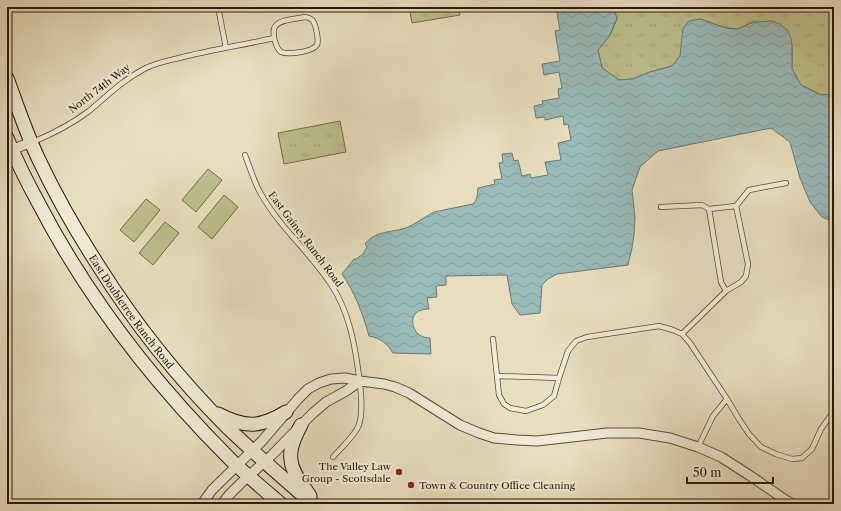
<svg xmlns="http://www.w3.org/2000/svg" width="841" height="511" font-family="'Libre Caslon Text',serif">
  <defs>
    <pattern id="grass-tufts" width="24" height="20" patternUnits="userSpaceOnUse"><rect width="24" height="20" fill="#bebf8c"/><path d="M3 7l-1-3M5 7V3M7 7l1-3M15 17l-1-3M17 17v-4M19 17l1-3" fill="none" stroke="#a3a377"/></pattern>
    <pattern id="water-waves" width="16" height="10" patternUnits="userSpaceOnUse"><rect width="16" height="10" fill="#99bbb9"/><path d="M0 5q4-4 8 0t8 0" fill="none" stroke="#84a09e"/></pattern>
  </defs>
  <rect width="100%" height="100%" fill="#e8debe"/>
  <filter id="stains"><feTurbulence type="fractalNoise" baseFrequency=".005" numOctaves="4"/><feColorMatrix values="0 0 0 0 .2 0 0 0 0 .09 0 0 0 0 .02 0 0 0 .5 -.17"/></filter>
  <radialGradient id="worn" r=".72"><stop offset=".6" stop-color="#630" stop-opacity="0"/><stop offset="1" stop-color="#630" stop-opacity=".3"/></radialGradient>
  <!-- grass -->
  <path fill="url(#grass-tufts)" stroke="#746c4a" d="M409 7H458L460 15 412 23Z
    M613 7H834V94L821 95 801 85 792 69V45L753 22 738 29 726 28 700 19 680 56 672 66 650 72 633 79 619 80 602 68 598 50 610 35 617 19Z
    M340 121 346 152 284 164 278 133Z"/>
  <!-- pitch -->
  <path fill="#bebf8c" stroke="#746c4a" d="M208 169 222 180 196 212 182 200Z
    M224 195 238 207 212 239 198 227Z
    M146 199 160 210 134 242 120 230Z
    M165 222 179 233 153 265 139 253Z"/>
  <!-- water -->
  <path fill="url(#water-waves)" stroke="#6d7a73" d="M556 7H613L617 18 610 35 598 50 602 68 619 80 633 79 650 72 672 66 680 56 683 28 689 21 700 19 726 28 738 29 753 22 772 21 780 24 788 31 791 38 792 45V69L801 85 821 95 834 94V222L822 217 810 202 800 178 790 142 771 128 658 151 640 167 632 190 635 217 634 235 632 248 628 265 557 274 548 279 542 285 540 313 520 315 512 304 507 275 446 276V285L436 286 437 297 427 298 429 309C425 309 419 310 416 313 410 318 413 329 418 334 422 337 426 338 430 338L431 354 393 353C387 343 380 338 369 336 363 314 355 293 342 274L354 259H356L363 254 367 247 365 244C377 228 397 234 412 225 420 221 426 216 434 212L473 204C478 199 477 194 478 188L495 184 494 180 502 179 499 163 503 162 502 154 512 153 514 161 518 160 522 176 530 174 531 178 548 175 545 162 561 160 558 143 571 140 568 124 564 125 563 116 545 120V117L536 118 534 106 543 104 542 101 559 98 558 89 562 88 559 72 544 75 542 64 560 61 555 31 560 30Z"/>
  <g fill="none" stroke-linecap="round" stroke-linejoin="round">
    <!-- service casing -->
    <g stroke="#5a4a36" stroke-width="6">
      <path id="service" d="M218 7 226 48
        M305 17C309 18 311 18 313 21 316 25 319 41 317 45 312 52 288 55 281 52 276 48 276 44 274 38 274 35 273 32 274 29 276 19 297 19 305 17Z
        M33 142C52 134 72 124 89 111 107 96 123 80 144 69 155 63 167 61 179 58 210 50 243 45 274 38
        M245 155C250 168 254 182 261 194 280 228 311 253 332 286 348 311 354 340 358 369 360 384 365 416 357 429 351 439 341 448 333 457
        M661 207 702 205 709 209 736 206 749 190 786 183
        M709 209 721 282 726 291
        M832 285 834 284
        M682 334 726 291 741 282 746 276 748 264 736 206
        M493 339 499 395 504 404 510 408 526 411 543 405 554 396 559 378 568 351 576 341 587 337 659 326 673 330 682 334 690 343 727 399 739 419 749 434 761 447 776 454 792 459 802 458 812 449 821 429 834 411
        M497 376 559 378
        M698 447 713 416 727 399"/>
    </g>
    <!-- minor casing -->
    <g stroke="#5a4a36" stroke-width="11">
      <path id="minor" d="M7 150H12L31 142
        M202 504 212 490 262 441 298 399 308 389 319 383 331 379 345 378 360 381 384 384 395 387 409 393 460 425 479 433 494 438 517 440 537 441 607 433H639L670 438 698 447 721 457 749 475 787 501 794 504
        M222 504 229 495 240 484 274 453 312 414 326 402 346 391 360 381"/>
    </g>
    <!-- secondary casing -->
    <g stroke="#2b1809" stroke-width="15">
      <g id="secondary">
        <path id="s1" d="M7 78C17 105 26 133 39 160 56 196 76 231 98 265 135 324 178 378 227 427 255 454 284 479 313 504"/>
        <path d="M7 138C16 160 27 182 39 204 89 300 152 381 229 458 245 474 263 489 281 504"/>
        <path d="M218 414C245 428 260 428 286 412"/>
        <path d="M301 425C296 435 289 448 291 460 292 473 303 485 310 496"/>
      </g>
    </g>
    <!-- service -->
    <use href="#service" stroke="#f0ead5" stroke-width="4.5"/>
    <!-- minor -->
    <use href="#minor" stroke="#f0ead5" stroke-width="9"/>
    <!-- secondary -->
    <use href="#secondary" stroke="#f0ead5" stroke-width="13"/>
  </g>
  <!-- markers -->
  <g fill="#8f2418" stroke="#f0ead5" stroke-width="1.5">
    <circle cx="399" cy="472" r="4"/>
    <circle cx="411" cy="485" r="4"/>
  </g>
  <g text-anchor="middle" stroke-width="4" stroke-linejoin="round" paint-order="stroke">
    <!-- street labels -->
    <g font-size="10" fill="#2b1809" stroke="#f0ead5">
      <text transform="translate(99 88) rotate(-37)" y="4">North 74th Way</text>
      <text transform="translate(306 239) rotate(53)" y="4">East Gainey Ranch Road</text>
      <text dy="4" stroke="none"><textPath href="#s1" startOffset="266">East Doubletree Ranch Road</textPath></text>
    </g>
    <!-- poi labels -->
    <g font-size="10" fill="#2b1809" stroke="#f0ead5" text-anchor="end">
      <text x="391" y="470">The Valley Law<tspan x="391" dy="12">Group - Scottsdale</tspan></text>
      <text x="419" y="489" text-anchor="start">Town &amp; Country Office Cleaning</text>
    </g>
  </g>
  <!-- margin -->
  <rect width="841" height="511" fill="none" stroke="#e8debe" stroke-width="24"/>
  <rect x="8" y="8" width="825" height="495" fill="none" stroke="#2b1809" stroke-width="2"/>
  <rect x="12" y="12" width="817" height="487" fill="none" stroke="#2b1809"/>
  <!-- scale -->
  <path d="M687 477v6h86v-6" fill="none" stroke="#2b1809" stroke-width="2"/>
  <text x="693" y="477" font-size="12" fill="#2b1809" stroke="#f0ead5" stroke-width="3" paint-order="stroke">50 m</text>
  <rect width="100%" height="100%" filter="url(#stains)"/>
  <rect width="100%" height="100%" fill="url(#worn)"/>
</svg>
